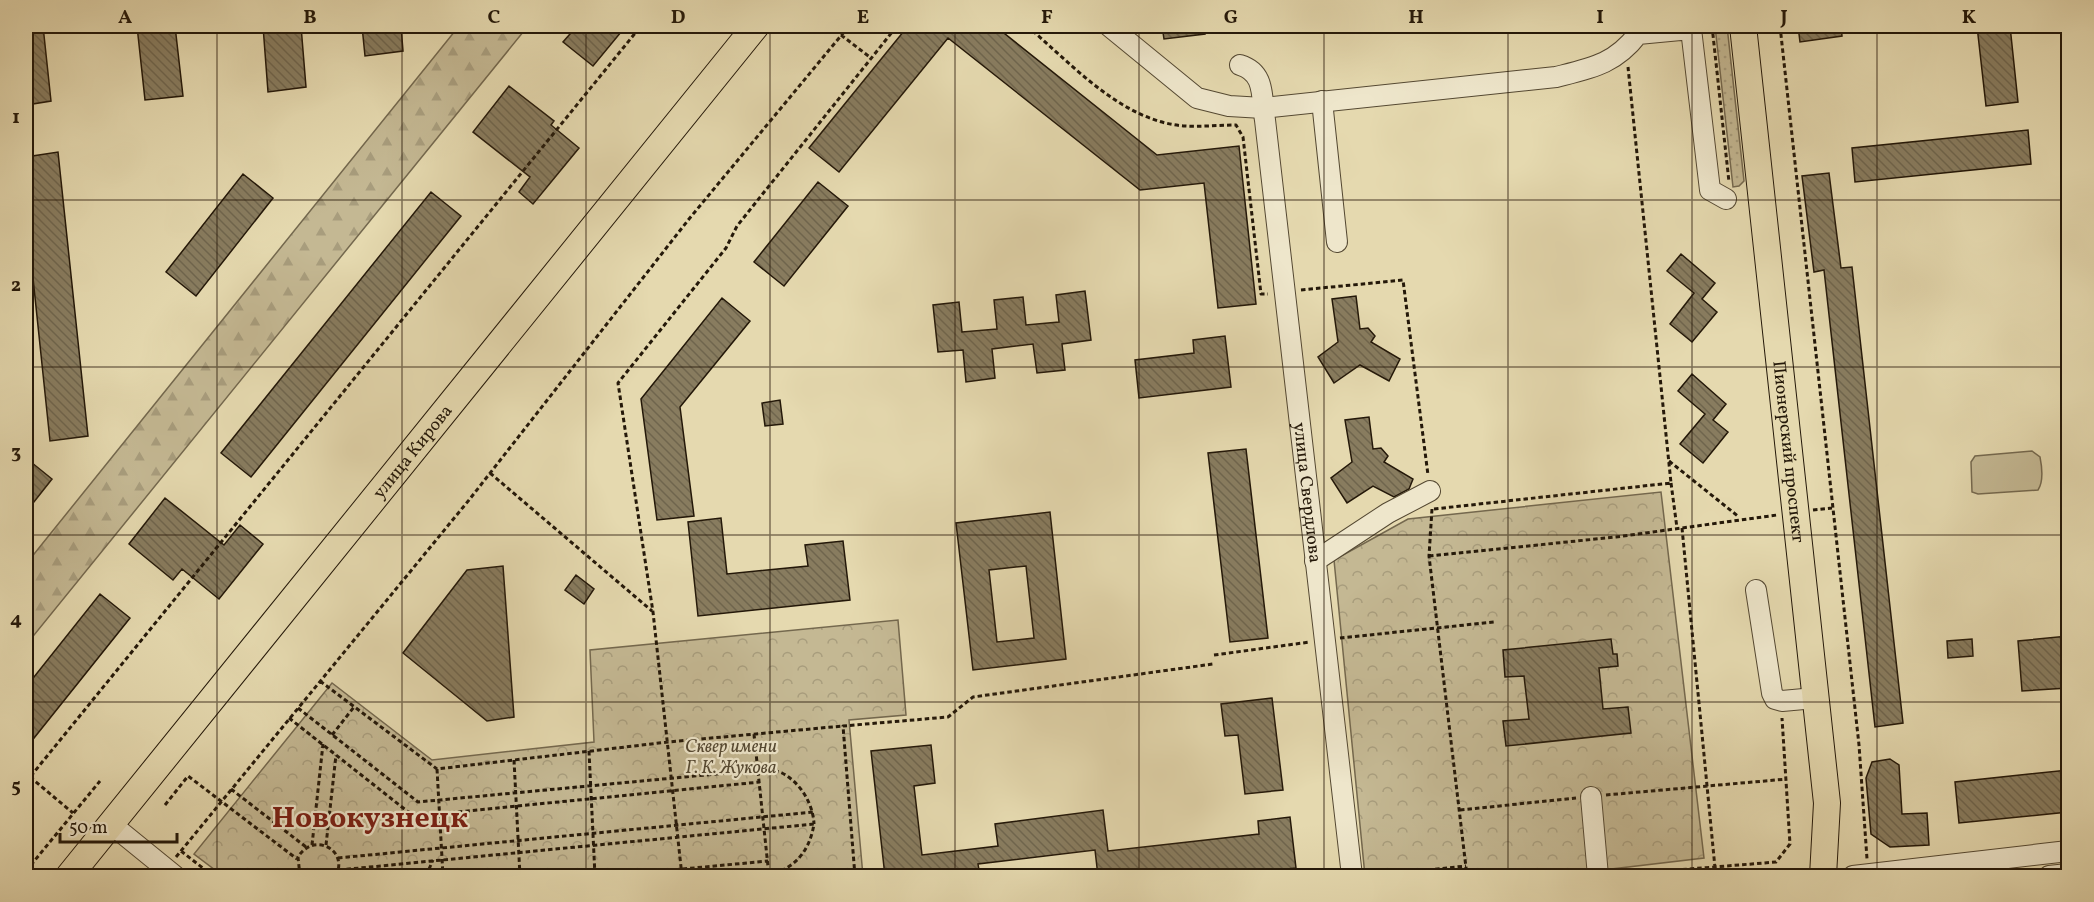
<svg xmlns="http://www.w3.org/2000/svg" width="2094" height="902" font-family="Vollkorn,serif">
  <defs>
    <pattern id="grass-dots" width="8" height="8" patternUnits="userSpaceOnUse" patternTransform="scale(1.5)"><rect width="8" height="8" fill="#c4b893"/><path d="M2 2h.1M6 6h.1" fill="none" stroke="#a89d7d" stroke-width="1.8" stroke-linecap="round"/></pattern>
    <pattern id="forest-firs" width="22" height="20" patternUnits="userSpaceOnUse" patternTransform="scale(1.5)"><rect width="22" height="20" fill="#c4b893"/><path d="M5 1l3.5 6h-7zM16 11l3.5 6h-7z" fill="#a89d7d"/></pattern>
    <pattern id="park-crowns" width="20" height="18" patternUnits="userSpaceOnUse" patternTransform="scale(1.5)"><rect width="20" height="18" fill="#c4b893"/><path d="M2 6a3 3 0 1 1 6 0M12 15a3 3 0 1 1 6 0" fill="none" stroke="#a89d7d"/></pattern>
    <pattern id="building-back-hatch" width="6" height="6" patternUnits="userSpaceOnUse" patternTransform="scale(1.5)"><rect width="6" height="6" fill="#887c5f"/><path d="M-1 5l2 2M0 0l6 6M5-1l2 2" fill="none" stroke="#6f654d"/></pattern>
  </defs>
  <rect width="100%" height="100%" fill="#e5d9af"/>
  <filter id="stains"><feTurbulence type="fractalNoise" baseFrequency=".00333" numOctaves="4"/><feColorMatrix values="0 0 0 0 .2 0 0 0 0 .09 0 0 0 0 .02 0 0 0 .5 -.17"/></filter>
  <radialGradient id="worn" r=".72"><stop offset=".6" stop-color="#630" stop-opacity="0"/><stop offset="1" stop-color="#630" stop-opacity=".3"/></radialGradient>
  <!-- grass -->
  <path fill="url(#grass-dots)" stroke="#74684e" stroke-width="1.5" d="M1715 26H1727L1744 181 1739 186 1733 187Z"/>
  <!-- forest -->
  <path fill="url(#forest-firs)" stroke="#74684e" stroke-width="1.5" d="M459 26H528L26 645V564Z"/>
  <!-- park -->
  <path fill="url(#park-crowns)" stroke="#74684e" stroke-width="1.5" d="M1661 492 1704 858 1552 876H1365L1334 560 1408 519Z
    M898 620 906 715 849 720 863 876H223L194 854 332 683 432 760 594 742 590 650Z"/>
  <!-- pitch -->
  <path fill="#c4b893" stroke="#74684e" stroke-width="1.5" d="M2032 451 2040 457C2042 467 2044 481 2038 490L1978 494 1972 492 1971 462 1975 456Z"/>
  <!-- building -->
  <path fill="url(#building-back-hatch)" stroke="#241809" stroke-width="1.5" fill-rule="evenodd" d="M26 26H43L51 101 26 105Z
    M137 26H175L183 96 145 100Z
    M263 26H301L306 87 268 92Z
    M362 26H401L403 51 365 56Z
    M577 26H626L593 66 563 42Z
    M908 26H995L1157 155 1239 146 1256 304 1218 308 1204 183 1140 190 948 38 839 172 809 148Z
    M1162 26H1204L1205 34 1164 39Z
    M1798 26H1841L1842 36 1800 42Z
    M1977 26H2010L2018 102 1986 106Z
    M509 86 554 121 551 125 579 148 533 204 519 192 530 177 473 132Z
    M2028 130 2031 164 1855 182 1852 148Z
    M58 152 88 436 50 441 26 211V157Z
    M1829 173 1841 268 1852 267 1903 723 1875 727 1824 270 1814 272 1802 176Z
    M243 174 273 198 196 296 166 272Z
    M818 182 848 206 784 286 754 262Z
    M431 192 461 216 251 477 221 453Z
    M1681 254 1715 283 1702 299 1717 312 1692 342 1670 324 1694 293 1667 271Z
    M1085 291 1091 340 1062 344 1065 370 1037 373 1033 344 992 349 995 378 966 382 963 350 938 352 933 305 959 302 962 332 997 329 994 300 1023 297 1026 325 1059 322 1056 295Z
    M1356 296 1360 329 1368 328 1375 336 1371 342 1400 359 1389 381 1360 365 1334 383 1318 357 1338 342 1332 299Z
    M722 298 750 321 680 407 694 516 657 520 641 399Z
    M1225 336 1231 387 1139 398 1135 360 1194 353 1193 340Z
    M1692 374 1726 404 1713 420 1728 432 1703 463 1680 444 1705 414 1678 391Z
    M780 400 783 424 765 426 762 403Z
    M1369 417 1373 449 1381 448 1388 456 1384 462 1413 479 1409 489 1394 497 1373 486 1347 503 1331 478 1352 462 1345 420Z
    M1246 449 1268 638 1230 642 1208 453Z
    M26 458 52 479 26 512Z
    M165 498 224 545 240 525 263 544 219 599 182 569 173 580 129 544Z
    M1050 512 1066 659 973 670 956 523ZM1026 566 1034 638 997 642 989 570Z
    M721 518 727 574 808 566 805 545 843 541 850 600 698 616 688 522Z
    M503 566 514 717 487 721 403 653 467 570Z
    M576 575 594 589 584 604 565 590Z
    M100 594 130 618 26 748V687Z
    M2068 636V688L2022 691 2018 641Z
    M1611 639 1613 654H1617L1618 666 1599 668 1603 709 1628 707 1631 733 1506 746 1503 721 1529 719 1524 676 1505 677 1503 650Z
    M1972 639 1973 656 1948 658 1947 641Z
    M1272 698 1283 790 1245 794 1238 735 1225 736 1221 704Z
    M931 745 935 783 914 786 922 855 998 846 995 824 1103 810 1108 851 1259 834 1258 821 1290 817 1296 868 1225 876H1098L1095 850 978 864 980 876H885L871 751Z
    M1890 759 1899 765 1902 814 1927 813 1929 845 1890 847 1871 834 1866 778 1872 762Z
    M2068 770V812L1959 823 1955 782Z"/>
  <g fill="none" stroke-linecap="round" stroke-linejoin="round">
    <!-- minor casing -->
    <g stroke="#544832" stroke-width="22">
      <g id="minor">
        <path d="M1109 26 1197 98 1229 106 1263 108 1556 77C1592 68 1615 64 1638 34L1691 29 1710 190 1726 199"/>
        <path id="s1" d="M1240 65C1266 73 1261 97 1265 120L1352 876"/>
        <path d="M1322 101 1337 242"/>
        <path d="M1315 561 1388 513 1430 491"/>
        <path d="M1756 590 1772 693 1775 699 1782 701 1815 698"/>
        <path d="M1591 797 1598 876"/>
        <path d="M111 824 175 876"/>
        <path d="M1853 876 2068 851"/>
        <path d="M2049 876 2068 874"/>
      </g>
    </g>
    <!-- major casing -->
    <g stroke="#241809" stroke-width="28">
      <g id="major">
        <path id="s2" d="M1743 26 1827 803 1823 876"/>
        <path id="s3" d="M69 876 756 26"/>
      </g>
    </g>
    <!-- path -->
    <path stroke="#241809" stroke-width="3" stroke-dasharray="4.5 3" stroke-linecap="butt" d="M1027 26C1071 63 1122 122 1185 126 1201 127 1219 125 1236 125L1243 137 1261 294H1268
      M1712 26 1729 182
      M1780 26 1859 745 1867 859
      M841 35 871 58
      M1301 290 1403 280 1428 475
      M1669 461 1739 517
      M490 473 652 611
      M1671 483 1677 528
      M1432 509 1429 556 1467 876
      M1434 509 1671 483 1628 67
      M1813 510 1832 508
      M1682 528 1715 868
      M1429 556 1616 537 1777 515
      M1340 638 1494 622
      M1214 655 1310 642
      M320 681 437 769 668 742 843 726
      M298 708 418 802 759 770C766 771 776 770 782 773 801 783 813 804 814 824
      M289 718 407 811 417 816 760 782
      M754 734 769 876
      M332 735 354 707
      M589 751 595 876
      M514 760 520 876
      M437 769 443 876
      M30 777 73 813
      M26 782 641 26
      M231 789 306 847
      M1606 795 1787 779
      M165 805 188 776 297 859
      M1460 810 1576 798
      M312 845 323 744
      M326 845 336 755
      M181 851 213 876
      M176 857 469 500 689 219 849 26
      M338 858 813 812
      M339 870 814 824C809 855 790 874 758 876
      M26 871 100 781
      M1615 875 1776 862 1790 844 1782 718
      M300 876 298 857C313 832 349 849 336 876
      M426 876 433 860
      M608 876 768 861
      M682 876 653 612 618 383 726 248 737 226 897 26
      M855 876 843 726 948 717 973 697 1213 664
      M1368 876 1466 866"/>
    <!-- minor -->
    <use href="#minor" stroke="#eee6cb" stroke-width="20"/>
    <!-- major -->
    <use href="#major" stroke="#e5d9af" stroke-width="26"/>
  </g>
  <!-- grid -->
  <path fill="none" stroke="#241809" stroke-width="1.5" stroke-opacity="0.55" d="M217 26V876M402 26V876M586 26V876M770 26V876M955 26V876M1139 26V876M1324 26V876M1508 26V876M1692 26V876M1877 26V876M26 200H2068M26 367H2068M26 535H2068M26 702H2068"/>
  <g text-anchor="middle" stroke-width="4.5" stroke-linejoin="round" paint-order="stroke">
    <!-- street labels -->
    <g font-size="18" fill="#241809" stroke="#eee6cb">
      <text dy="6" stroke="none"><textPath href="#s2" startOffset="428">Пионерский проспект</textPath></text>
      <text dy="6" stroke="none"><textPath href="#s3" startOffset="546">улица Кирова</textPath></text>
      <text dy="6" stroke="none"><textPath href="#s1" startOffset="440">улица Свердлова</textPath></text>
    </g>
    <!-- park labels -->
    <g font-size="18" font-style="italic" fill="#544832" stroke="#eee6cb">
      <text x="731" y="752">Сквер имени<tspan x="731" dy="21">Г. К. Жукова</tspan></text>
    </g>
    <!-- town labels -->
    <g font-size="30" font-weight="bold" fill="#7a1f14" stroke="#eee6cb">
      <text x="370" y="827">Новокузнецк</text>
    </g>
  </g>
  <!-- margin -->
  <rect width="2094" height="902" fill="none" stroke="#e5d9af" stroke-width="66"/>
  <!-- scale -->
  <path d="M60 833v9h117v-9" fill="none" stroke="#241809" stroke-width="3"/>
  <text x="69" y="833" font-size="18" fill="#241809" stroke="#eee6cb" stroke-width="4.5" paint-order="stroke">50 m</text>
  <rect x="33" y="33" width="2028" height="836" fill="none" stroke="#241809" stroke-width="2"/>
  <g font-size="20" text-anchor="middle" font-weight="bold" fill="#241809">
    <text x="125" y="23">A</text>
    <text x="310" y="23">B</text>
    <text x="494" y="23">C</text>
    <text x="678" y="23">D</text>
    <text x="863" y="23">E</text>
    <text x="1047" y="23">F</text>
    <text x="1231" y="23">G</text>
    <text x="1416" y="23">H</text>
    <text x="1600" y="23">I</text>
    <text x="1784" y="23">J</text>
    <text x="1969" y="23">K</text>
    <text x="16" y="123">1</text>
    <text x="16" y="291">2</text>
    <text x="16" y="458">3</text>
    <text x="16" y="625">4</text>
    <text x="16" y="792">5</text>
  </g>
  <rect width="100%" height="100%" filter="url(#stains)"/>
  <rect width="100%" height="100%" fill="url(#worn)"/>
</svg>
